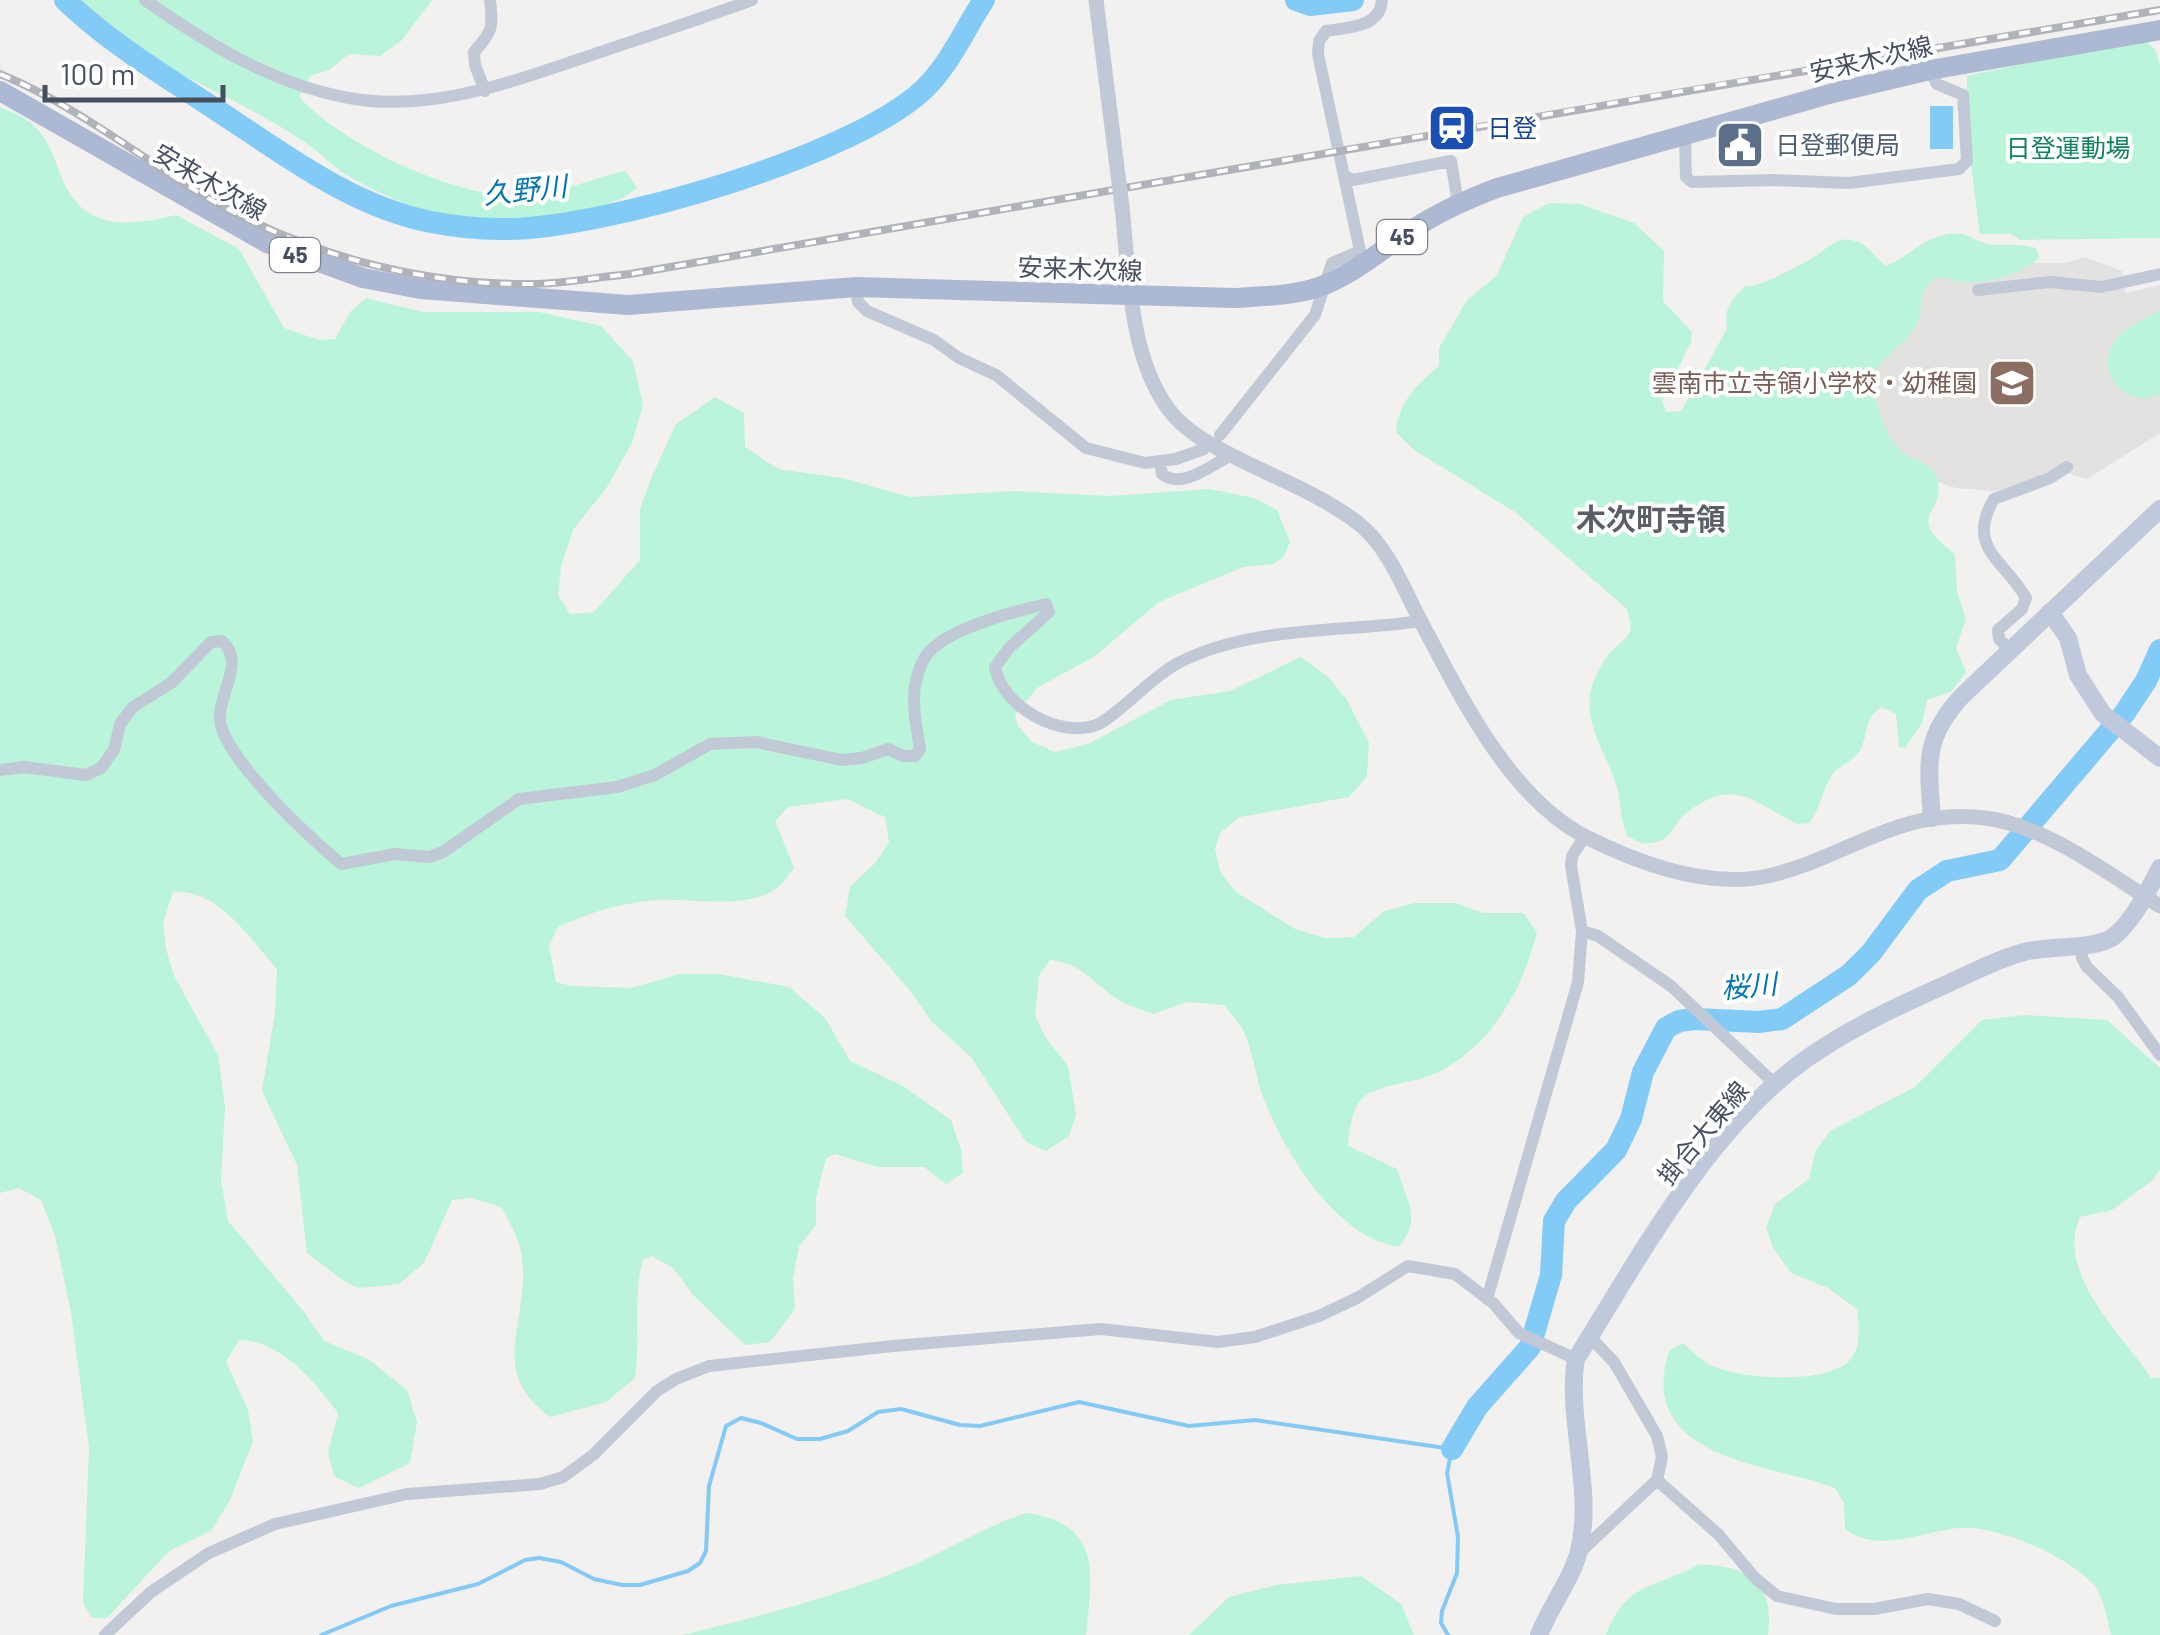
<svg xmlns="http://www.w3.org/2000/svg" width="2160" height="1635" font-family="Barlow,'Noto Sans JP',sans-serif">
  <rect width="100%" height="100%" fill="#f3f0f0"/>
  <!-- education -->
  <path fill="#e4e1e1" d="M2085 257 2122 271 2126 293 2160 285V433L2087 479 2058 470 2027 485 1993 491 1956 488 1883 465 1867 356 1909 273 1983 263H2065Z"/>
  <!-- green -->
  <path fill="#baf4da" d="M76 0H432L401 41 380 56 349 54 329 70 310 76 299 97C345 147 468 205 536 195 566 191 596 177 626 171L637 188C594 225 466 224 414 207 392 199 365 186 345 174 330 165 318 150 303 141 229 91 139 65 76 0Z
    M2134 40H2145L2156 51 2160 68V238L2020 240 2011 234H1980L1966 127 1967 76Z
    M0 107C11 112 25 117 34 126 55 146 56 172 70 194 95 232 139 224 176 215L239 249 284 328 319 340 335 339 350 312 366 298 423 312H539L601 326 633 361 643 405 632 443 607 487 573 530 561 567 558 595 570 614 594 612 640 560V509L652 476 676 424 715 397 744 413 745 447 778 469 842 478 910 497 1013 491 1110 496 1210 489 1254 498 1277 510 1290 542 1283 558 1273 564 1243 567 1159 602 1095 656 1037 688 1015 715 1018 726 1032 742 1055 752 1088 744 1171 700 1230 691 1301 657 1328 677 1347 700 1369 743 1367 776 1349 797 1240 817 1220 833 1215 849 1220 872 1236 892 1295 929 1325 938 1354 937 1384 911 1415 903H1456L1483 913H1523L1537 932C1523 990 1488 1052 1431 1075 1412 1083 1383 1084 1365 1096 1351 1106 1350 1130 1348 1146L1397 1169C1406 1200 1423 1218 1399 1247 1336 1238 1284 1152 1263 1097 1255 1075 1253 1050 1243 1030 1238 1021 1230 1013 1224 1005L1187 1002 1153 1014C1140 1009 1125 1005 1114 997 1091 980 1080 963 1050 960L1039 975 1035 1016 1045 1037 1068 1066 1076 1114 1069 1136 1046 1151 1026 1142 971 1057 932 1022 911 992 845 916 850 887 876 862 889 842 885 817 847 799 788 807 775 821 794 868C788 875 781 886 773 891 739 909 693 898 656 900 620 903 590 912 558 927L549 945 556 982 571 986 631 988 680 974H718L789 987 825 1018 850 1061 903 1086 951 1120 961 1150 963 1173 946 1184 924 1167H877L835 1154 826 1158 816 1198V1225L799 1246 793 1279 795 1309 770 1342 745 1345 694 1296 673 1268 652 1256 643 1259C632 1299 641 1337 635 1378L606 1402 550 1417C485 1370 531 1320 522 1258 520 1241 510 1222 501 1207L472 1198 452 1200 424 1263 399 1284 359 1288 344 1281 307 1253 297 1165 262 1091 275 1013 277 969C250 939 218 888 173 892L163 922 166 949 174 976 218 1055 225 1106 221 1180 228 1221 304 1312 324 1341 368 1359 407 1390 417 1422 410 1463 359 1488 334 1476 328 1453 338 1413C314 1381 280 1340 239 1340L226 1362 248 1410 253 1441 230 1500 211 1531 169 1551 107 1618H92L83 1603 89 1448 71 1313 55 1236 41 1200 19 1188 0 1193Z
    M1549 203 1580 204 1634 223 1664 251 1663 301 1692 332 1691 342 1662 401 1666 412 1681 411 1727 329C1724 308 1730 300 1746 286 1760 288 1798 266 1812 258 1828 250 1834 235 1855 241 1868 244 1875 258 1886 266 1902 261 1916 245 1934 238 1970 225 1970 244 1996 245 2010 245 2022 244 2036 248L2039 257C2026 274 1983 285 1962 282 1954 281 1946 277 1937 277 1913 294 1927 309 1914 330 1904 344 1885 355 1877 370 1867 390 1887 443 1905 454 1917 462 1929 461 1936 476 1951 513 1899 513 1955 554L1957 592 1966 619 1956 648 1966 672 1951 692 1927 700 1922 723 1905 748 1899 747 1896 714 1881 707C1862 721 1870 732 1860 750 1854 761 1844 763 1835 771 1823 784 1822 807 1809 823L1798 824C1752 802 1734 775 1685 814 1677 820 1673 833 1665 838 1661 842 1649 843 1643 844L1627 836C1621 821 1621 806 1618 791 1610 759 1585 729 1590 694 1593 680 1600 664 1610 653 1627 635 1637 636 1626 608L1515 512 1414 450 1396 432C1398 403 1417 384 1439 366V348L1467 300 1497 275 1523 217Z
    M2160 310V394C2128 411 2093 372 2114 342 2124 327 2145 319 2160 310Z
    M2025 1015 2107 1020 2160 1068V1169L2153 1180 2112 1210 2080 1217C2055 1274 2122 1334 2151 1378H2160V1635H2111C2107 1619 2104 1596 2093 1584 2067 1556 1996 1524 1958 1528 1921 1532 1879 1554 1845 1529L1844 1503 1835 1488C1767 1463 1635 1459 1669 1351L1683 1343C1691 1350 1699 1358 1707 1363 1734 1380 1826 1385 1849 1361 1862 1347 1859 1326 1857 1309L1828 1288 1791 1273 1773 1248 1766 1227 1775 1204 1809 1179 1815 1152 1830 1131 1915 1087 1982 1020Z
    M1027 1513C1103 1524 1092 1574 1086 1635H682C757 1617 834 1597 906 1568 947 1551 984 1526 1027 1513Z
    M1699 1564C1750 1567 1774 1580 1768 1635H1606C1627 1580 1654 1590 1699 1564Z
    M1361 1576 1401 1604 1414 1635H1189L1229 1597 1277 1585Z"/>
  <!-- water -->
  <path fill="#82cbf6" d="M1930 106H1953V149H1930Z"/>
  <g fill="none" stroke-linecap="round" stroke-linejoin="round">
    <!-- stream -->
    <path stroke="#82cbf6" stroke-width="4" d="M321 1635 391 1606 478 1584 525 1560 539 1558 561 1562 594 1579 622 1585H640L688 1571 700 1563 706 1551 709 1486 726 1426 741 1418 761 1423 797 1439H820L848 1431 878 1412 901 1409 960 1425 980 1426 1079 1402 1189 1426 1255 1420 1452 1449 1447 1473 1458 1537 1457 1573 1442 1611 1441 1623 1448 1635"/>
    <!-- river -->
    <path stroke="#82cbf6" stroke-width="22" d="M65 0C111 44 165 76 218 111 284 154 351 206 431 222 452 226 477 229 499 229 594 232 867 154 930 83 952 59 966 27 984 0
      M1296 0 1310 5 1353 0
      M1452 1449 1477 1407 1530 1347 1551 1275 1554 1221 1566 1201 1616 1150 1631 1119 1643 1072 1666 1028 1679 1021 1695 1019 1759 1022 1782 1019 1849 975 1871 953 1918 890 1947 871 2000 860 2124 714 2146 681 2160 650"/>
    <!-- minor -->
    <path stroke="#c2c9d6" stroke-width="12" d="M145 0C208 44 272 84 349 98 431 113 510 82 586 57 642 38 697 20 752 0
      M485 91 475 65 474 52C493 30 493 29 490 0
      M1685 135 1686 177 1692 182 1773 180 1849 183 1959 169 1967 161 1963 95 1937 84 1930 70
      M1347 177 1353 180 1451 161 1458 203
      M856 287 858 302 867 311 934 340 959 358 996 375 1086 448 1145 463 1176 459 1204 449
      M1978 290 2050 282 2101 287 2160 274
      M1220 435 1315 315 1332 263 1360 251 1318 54 1319 41 1326 31C1349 27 1380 28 1382 0
      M1160 462 1162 474C1181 490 1212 465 1231 455
      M2010 650 1999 639 1998 630 2022 609 2026 598C2005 560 1965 548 1994 499L2050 478 2067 467
      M0 770 24 767 86 775 101 768 114 750 120 724 133 707 171 683 211 642 222 641C249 665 211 700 222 729 237 770 307 835 341 864L395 854 429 857 443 852 519 799 617 787 655 775 710 744 756 742 842 760 862 758 888 749 903 756H915L920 749C917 729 912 707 915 686 917 675 922 659 930 651 951 628 1016 611 1046 604L1049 612 1009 648 995 667C1002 707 1061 740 1099 724 1127 707 1149 679 1178 663 1251 625 1342 633 1421 621
      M1582 931 1598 936 1671 986 1776 1085
      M2082 946V958L2087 967 2118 997 2160 1055
      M1487 1299 1578 982 1582 931 1571 866 1572 856 1585 836
      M1657 1480 1719 1535 1755 1578 1777 1596 1836 1609H1874L1928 1599 1959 1604 1995 1621
      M1578 1554 1657 1480 1662 1457 1657 1436 1614 1362 1590 1337
      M105 1635 151 1592 209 1553 275 1524 407 1494 540 1484 563 1477 593 1455 657 1391 676 1379 709 1366 893 1346 1101 1329 1218 1342 1255 1337 1319 1316 1357 1298 1408 1266 1455 1274 1493 1303 1519 1333 1576 1359"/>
    <!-- tertiary -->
    <path stroke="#c2c9d6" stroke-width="15" d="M1122 207C1129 272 1129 366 1175 417 1191 434 1211 445 1231 455 1273 477 1320 494 1358 523 1388 547 1402 585 1419 618 1459 693 1508 797 1586 837 1640 864 1708 889 1768 876 1847 858 1897 807 1985 818 2045 825 2110 875 2160 906"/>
    <!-- secondary -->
    <path stroke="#c0c9db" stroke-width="18" d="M2050 612 2068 638 2078 675 2103 714 2160 758
      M1932 818C1928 764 1923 738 1962 696L2160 509
      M1539 1635C1550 1606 1571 1581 1579 1551 1594 1490 1566 1418 1576 1359 1639 1258 1708 1129 1806 1059 1850 1028 1898 1006 1947 984 1972 973 1997 959 2024 952 2049 945 2094 950 2113 937 2133 922 2148 890 2160 868"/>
    <!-- primary -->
    <path stroke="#adb9d2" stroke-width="20" d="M0 91 267 243 363 278 420 289 628 305 856 287 1234 298C1265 296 1298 296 1327 284 1359 270 1384 248 1413 229 1439 212 1468 199 1497 188L1833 93 1930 70 2160 30"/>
    <!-- rail casing -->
    <g stroke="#b1b3bb" stroke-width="8">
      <path id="rail" d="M0 74C73 104 136 154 203 195 300 253 417 285 531 284 563 284 597 277 630 274 1140 186 1649 95 2160 10"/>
    </g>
    <!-- rail -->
    <use href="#rail" stroke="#fff" stroke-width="4" stroke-dasharray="11" stroke-linecap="butt"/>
    <!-- tertiary-bridge -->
    <path stroke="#c2c9d6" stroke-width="15" d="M1096 0 1122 207"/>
  </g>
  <!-- icons -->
  <defs>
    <g id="station-square" transform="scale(2.5)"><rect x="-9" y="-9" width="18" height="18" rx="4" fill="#1a4fb4" stroke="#fff"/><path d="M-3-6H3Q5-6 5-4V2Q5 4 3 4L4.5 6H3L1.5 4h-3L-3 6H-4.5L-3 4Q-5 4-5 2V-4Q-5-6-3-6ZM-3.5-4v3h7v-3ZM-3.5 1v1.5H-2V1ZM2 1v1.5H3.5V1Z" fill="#fff"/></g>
    <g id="civic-square" transform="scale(2.5)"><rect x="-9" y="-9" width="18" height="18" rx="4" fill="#5c6f8a" stroke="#fff"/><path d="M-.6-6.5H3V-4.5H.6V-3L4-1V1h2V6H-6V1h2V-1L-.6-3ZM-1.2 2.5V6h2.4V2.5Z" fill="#fff"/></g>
    <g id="school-square" transform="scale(2.5)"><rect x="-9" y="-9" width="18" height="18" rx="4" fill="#8d6e63" stroke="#fff"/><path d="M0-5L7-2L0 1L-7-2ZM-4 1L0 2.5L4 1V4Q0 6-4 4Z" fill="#fff"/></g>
  </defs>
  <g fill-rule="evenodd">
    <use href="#station-square" x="1452" y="128"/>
    <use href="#civic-square" x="1740" y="145"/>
    <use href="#school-square" x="2012" y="383"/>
  </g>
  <g text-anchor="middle" stroke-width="8" stroke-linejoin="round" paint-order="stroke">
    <!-- shield labels -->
    <g fill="#fff" stroke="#7d8490" stroke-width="2.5">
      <rect x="1377" y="220" width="50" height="34" rx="8"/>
      <rect x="270" y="238" width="50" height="34" rx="8"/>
    </g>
    <g font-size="22" font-weight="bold" fill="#454f60">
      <text x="1402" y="245">45</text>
      <text x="295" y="263">45</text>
    </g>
    <!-- street labels -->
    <g font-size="25" fill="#454f60" stroke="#fff">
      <text transform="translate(1871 59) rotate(-13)" y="9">安来木次線</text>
      <text transform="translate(210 182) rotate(30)" y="9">安来木次線</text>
      <text transform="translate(1080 269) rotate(2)" y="9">安来木次線</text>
      <text transform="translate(1703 1133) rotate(-50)" y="9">掛合大東線</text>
    </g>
    <!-- transit labels -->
    <g font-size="25" fill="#164399" stroke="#fff" text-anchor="start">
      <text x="1487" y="137">日登</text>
    </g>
    <!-- service labels -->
    <g font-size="25" fill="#4e5e75" stroke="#fff" text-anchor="start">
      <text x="1775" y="154">日登郵便局</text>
    </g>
    <!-- park labels -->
    <g font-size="25" fill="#0d845c" stroke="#fff">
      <text x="2068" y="157">日登運動場</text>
    </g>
    <!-- education labels -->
    <g font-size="25" fill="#785e54" stroke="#fff" text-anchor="end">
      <text x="1977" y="392">雲南市立寺領小学校・幼稚園</text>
    </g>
    <!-- water labels -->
    <g font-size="28" font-style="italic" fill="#0074b8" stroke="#fff">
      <text transform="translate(525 190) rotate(-6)" y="10">久野川</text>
      <text transform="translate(1749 986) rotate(-5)" y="10">桜川</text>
    </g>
    <!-- quarter labels -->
    <g font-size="30" font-weight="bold" fill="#5b5e66" stroke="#fff">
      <text x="1651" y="530">木次町寺領</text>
    </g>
  </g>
  <!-- scale -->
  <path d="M45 85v15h178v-15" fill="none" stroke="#454f60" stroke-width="5"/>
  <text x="60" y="85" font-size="30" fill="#454f60" stroke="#ffffff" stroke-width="8" paint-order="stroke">100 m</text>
</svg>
